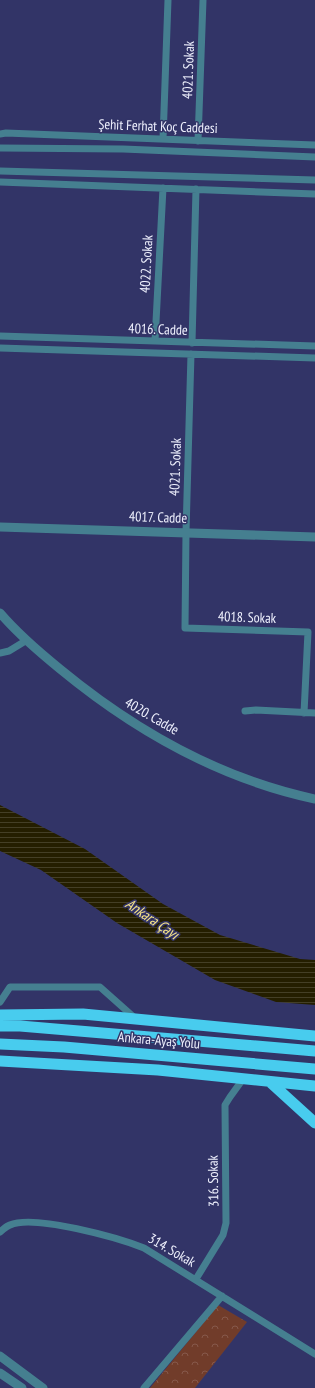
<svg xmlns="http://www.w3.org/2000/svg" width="315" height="1388" font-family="'PT Sans Narrow',sans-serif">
  <defs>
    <pattern id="forest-crowns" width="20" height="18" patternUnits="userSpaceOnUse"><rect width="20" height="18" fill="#713c2a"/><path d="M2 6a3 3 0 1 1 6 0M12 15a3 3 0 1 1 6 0" fill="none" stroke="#86584a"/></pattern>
    <pattern id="water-rules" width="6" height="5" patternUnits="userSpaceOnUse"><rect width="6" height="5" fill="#241e00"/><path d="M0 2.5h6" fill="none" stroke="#443f26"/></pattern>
  </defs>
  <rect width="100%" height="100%" fill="#323467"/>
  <!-- forest -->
  <path fill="url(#forest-crowns)" d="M218 1305 247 1322 195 1388H150Z"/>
  <!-- water -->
  <path fill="url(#water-rules)" d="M0 805 85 849 163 904 220 935 300 959 315 960V1005L276 1002 215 980 117 923 41 870 0 851Z"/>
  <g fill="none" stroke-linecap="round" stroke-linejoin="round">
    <!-- minor -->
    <path stroke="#457f90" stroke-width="7" d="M0 134 6 133 315 145
      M163 139 168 0
      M198 141 203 0
      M0 148 123 149 315 157
      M0 171 315 180
      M0 182 315 194
      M0 336 315 346
      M155 341 163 188
      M192 343 196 189
      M0 348 315 358
      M191 354 186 532 185 628 308 632 304 713
      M0 653 9 651 27 640
      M245 711 256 710 315 713
      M0 1002 10 987H100L136 1019
      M0 1232C3 1230 6 1226 10 1225 34 1214 119 1238 144 1248L315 1354
      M196 1279 223 1235 226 1223 225 1105 230 1097 243 1079
      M144 1388 222 1296"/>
    <!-- tertiary -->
    <path stroke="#457f90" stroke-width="9" d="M0 527 315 537
      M0 613C18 634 39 652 60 669 134 730 221 779 315 799
      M0 1356 43 1388
      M0 1373 22 1388"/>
    <!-- trunk -->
    <path stroke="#48ccee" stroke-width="11" d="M0 1015 83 1014 315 1036
      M0 1026H20L315 1051
      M0 1044 64 1047 315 1069
      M0 1061 158 1070 315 1086
      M270 1082 315 1123"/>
  </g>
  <g text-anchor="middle" stroke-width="3" stroke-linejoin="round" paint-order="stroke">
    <!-- street labels -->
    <g font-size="14" fill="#eef0fd" stroke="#323467">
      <text transform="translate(188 70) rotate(-88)" y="5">4021. Sokak</text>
      <text transform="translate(158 126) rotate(2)" y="5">Şehit Ferhat Koç Caddesi</text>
      <text transform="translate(146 264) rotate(-87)" y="5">4022. Sokak</text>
      <text transform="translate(158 329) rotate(2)" y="5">4016. Cadde</text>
      <text transform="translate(175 467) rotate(-88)" y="5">4021. Sokak</text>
      <text transform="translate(158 517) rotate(2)" y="5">4017. Cadde</text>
      <text transform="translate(247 617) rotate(2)" y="5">4018. Sokak</text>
      <text transform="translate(152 716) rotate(30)" y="5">4020. Cadde</text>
      <text transform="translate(159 1040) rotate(5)" y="5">Ankara-Ayaş Yolu</text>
      <text transform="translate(213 1181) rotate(-91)" y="5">316. Sokak</text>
      <text transform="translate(172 1250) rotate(30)" y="5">314. Sokak</text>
    </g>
    <!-- water labels -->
    <g font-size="15" font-style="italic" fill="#f7e588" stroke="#323467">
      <text transform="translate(152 919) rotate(34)" y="5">Ankara Çayı</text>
    </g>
  </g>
</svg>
